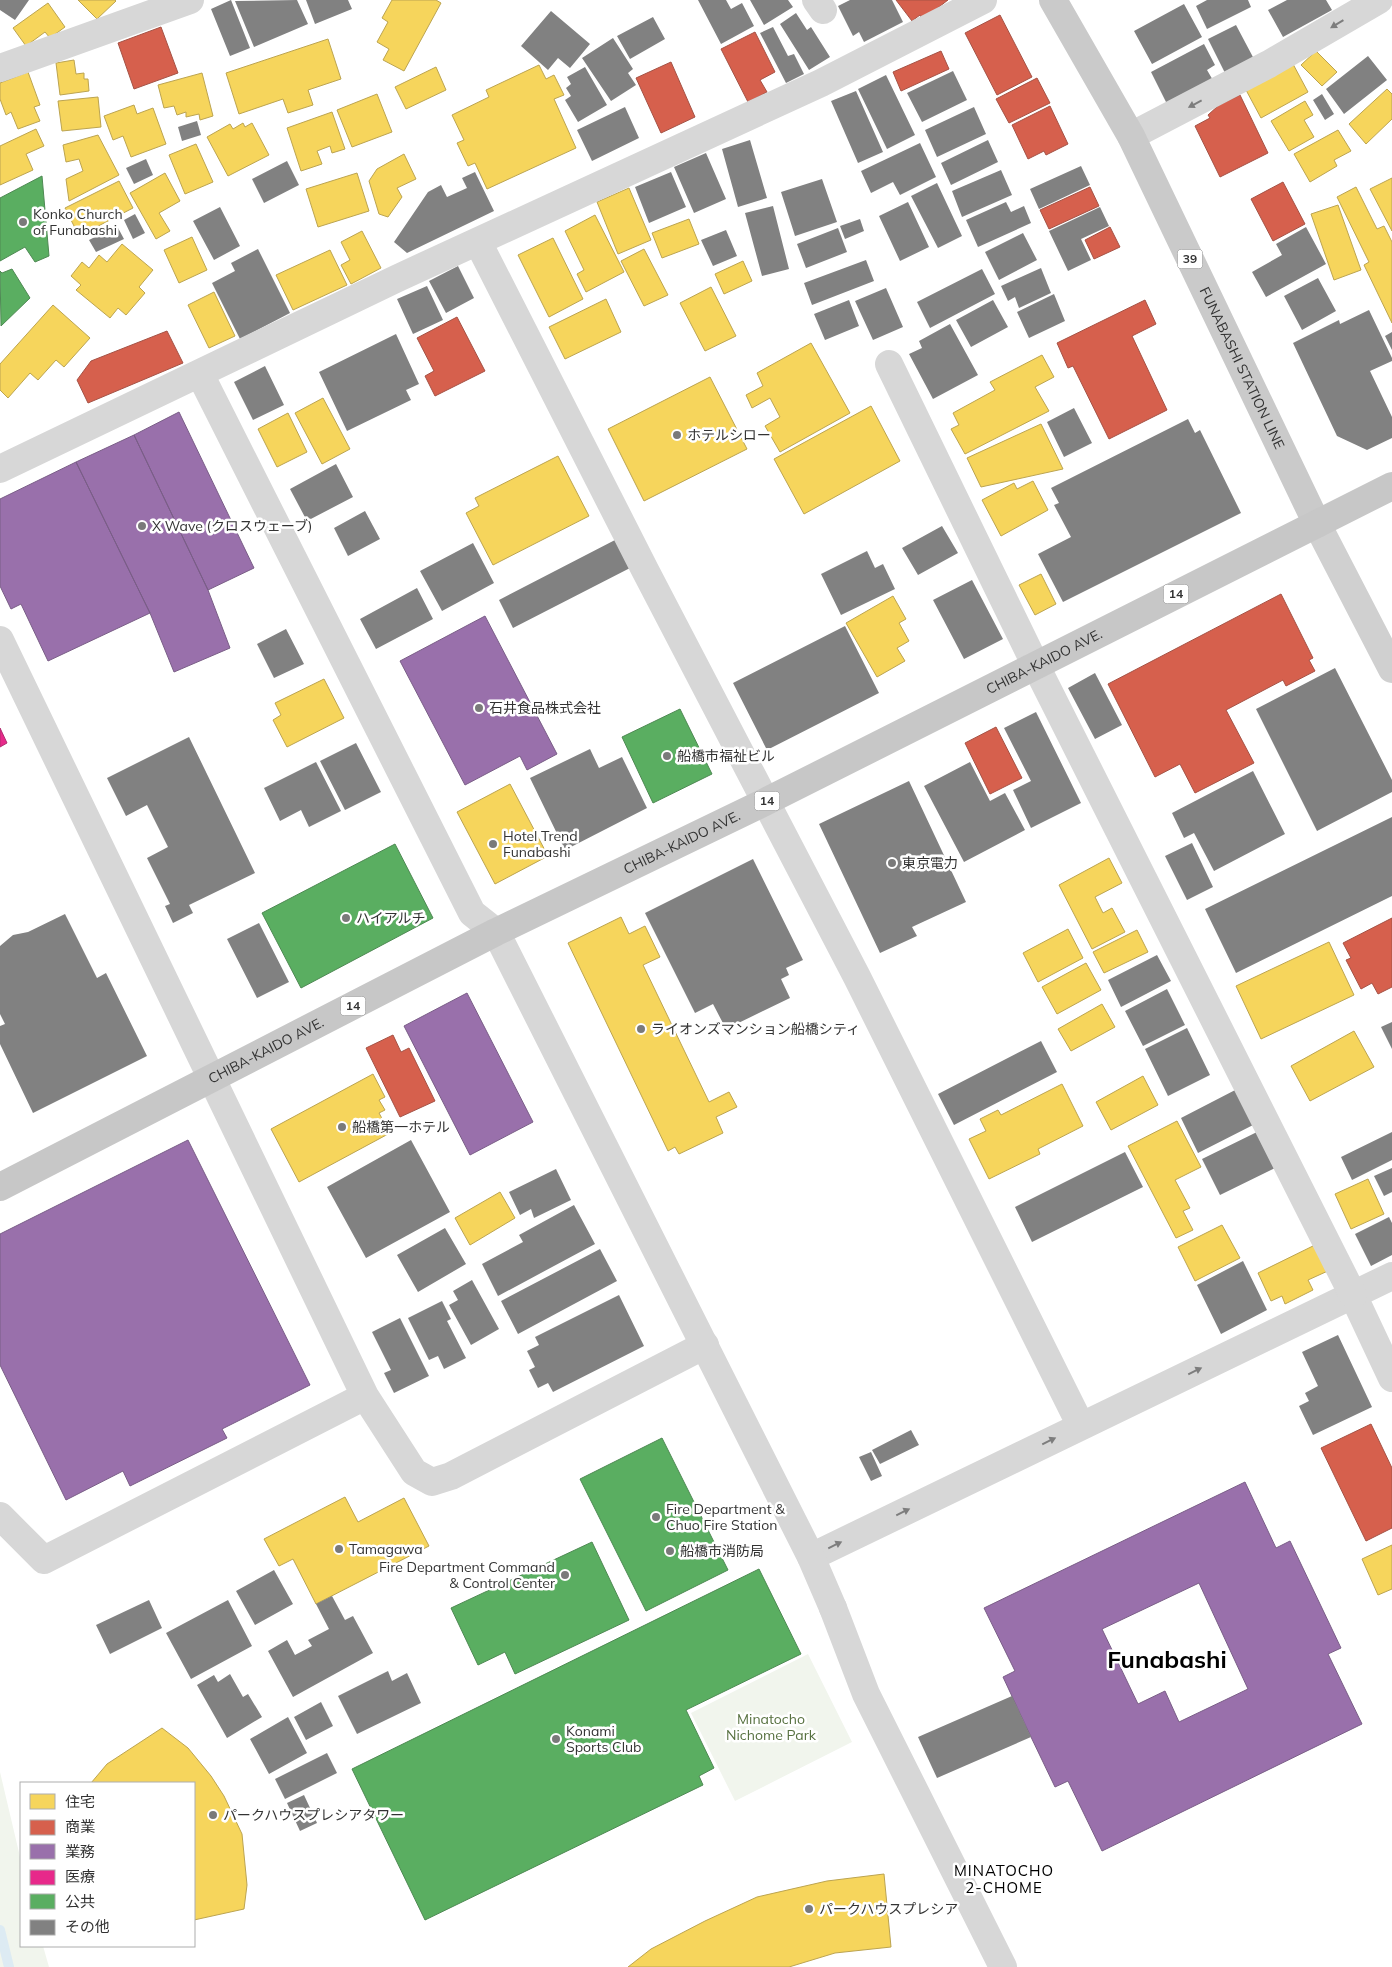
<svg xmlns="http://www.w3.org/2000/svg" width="1392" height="1967" font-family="Mulish,'Noto Sans JP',sans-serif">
  <rect width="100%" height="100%" fill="#fff"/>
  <!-- green -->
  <path fill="#f1f5ed" d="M808 1654 852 1742 735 1801 691 1713Z
    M0 1772 21 1861V1946H43L49 1967H0Z"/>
  <!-- homes -->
  <path fill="#f6d55c" stroke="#bca450" d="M78 0H115L116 1 97 19Z
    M392 0H436L441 3 404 71 383 60 389 49 377 42 388 22 382 18Z
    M48 3 65 27 50 38 45 32 26 46 13 28Z
    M328 39 341 79 308 90 313 105 288 113 283 99 239 114 226 73Z
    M1316 51 1337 72 1322 86 1301 65Z
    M74 60 76 74 84 73V79H88L89 91 60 95 56 63Z
    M1293 64 1308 92 1261 118 1246 90Z
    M539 65 546 79 554 75 564 95 554 99 576 148 487 189 475 163 468 166 457 143 464 140 452 115 489 97 486 90Z
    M436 67 446 90 406 109 395 87Z
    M28 72 40 105 34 107 40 121 18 129 11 112 6 115 0 99V83Z
    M202 73 213 116 200 120 199 114 186 117V112L177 115 174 106 164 108 158 85Z
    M1387 89 1392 94V119L1366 144 1349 124Z
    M377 94 392 132 352 147 337 110Z
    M98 97 101 127 62 131 58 101Z
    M1305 101 1313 115 1304 120 1314 137 1289 151 1271 121Z
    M134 105 137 114 153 108 166 144 131 157 123 136 113 140 104 116Z
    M332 112 345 149 332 153 330 146 317 151 322 164 301 171 287 128Z
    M243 123 245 127 252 123 269 155 228 176 207 137 230 124 233 129Z
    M36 129 44 146 26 154 33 170 0 185V146Z
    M1338 130 1351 151 1334 160 1337 166 1310 182 1294 154Z
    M98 135 119 175 69 201 66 179 83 171 79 159 66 162 63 145Z
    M196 144 213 182 185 194 169 155Z
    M404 154 416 179 397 188 402 197 388 217 379 214 369 181 377 169Z
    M165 173 180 201 159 213 170 231 156 239 130 193Z
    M357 173 369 211 318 227 306 189Z
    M1392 178V231L1370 189Z
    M119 181 133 208 79 236 65 208Z
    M1356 187 1377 229 1384 226 1392 242V323L1364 265 1369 262 1337 197Z
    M629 188 651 240 618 254 597 202Z
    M1338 205 1361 270 1334 280 1311 214Z
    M595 215 624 272 586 292 577 274 584 270 565 231Z
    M689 219 699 244 662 258 652 233Z
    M362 231 381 268 351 284 341 265 350 260 341 242Z
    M192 237 207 270 179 283 164 250Z
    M553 238 583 299 549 317 518 255Z
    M122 244 153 270 139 287 145 293 126 315 118 308 110 318 76 290 81 285 71 276 82 262 89 268 99 255 107 262Z
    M644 249 668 295 644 306 621 261Z
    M330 250 347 285 293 310 276 275Z
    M743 261 752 281 724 294 715 274Z
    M711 287 736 336 705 351 680 303Z
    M214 292 235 336 209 348 188 305Z
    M606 299 621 332 565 359 549 327Z
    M53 305 90 338 64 367 56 360 38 380 30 373 8 398 0 390V364Z
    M811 343 850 413 780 452 765 426 780 417 770 398 752 408 746 395 763 386 757 373Z
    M1042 355 1054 377 1035 387 1049 411 965 454 951 429 959 425 953 413 995 390 990 382Z
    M710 377 747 449 644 501 608 429Z
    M323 398 350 449 322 464 295 413Z
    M871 406 900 461 804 514 774 459Z
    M288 413 307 452 277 467 258 429Z
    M1041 424 1063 469 981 487 967 458Z
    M558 456 589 516 493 565 466 513 479 506 475 498Z
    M1033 481 1048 510 1001 536 982 500 1014 483 1017 489Z
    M1041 574 1056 604 1035 615 1019 585Z
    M893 596 906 619 899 623 909 641 897 648 905 661 877 677 846 623Z
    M324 679 344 718 287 747 273 720 281 715 275 703Z
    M510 784 548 856 495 884 457 812Z
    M1109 858 1122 883 1095 897 1103 913 1112 908 1125 932 1092 949 1059 885Z
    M621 917 629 934 645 926 660 957 643 965 709 1102 729 1092 737 1107 716 1117 723 1133 679 1154 675 1147 668 1151 568 943Z
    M1068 929 1083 958 1038 982 1023 953Z
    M1137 930 1148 952 1104 973 1093 952Z
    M1329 942 1354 995 1261 1039 1236 986Z
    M1086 963 1101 990 1057 1014 1042 987Z
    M1102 1004 1115 1027 1071 1051 1058 1029Z
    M1354 1031 1374 1067 1310 1101 1291 1066Z
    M373 1074 385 1097 379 1100 385 1110 379 1113 390 1133 299 1182 271 1129Z
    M1143 1076 1158 1105 1111 1130 1096 1102Z
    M1062 1084 1083 1126 1038 1149 1040 1154 989 1179 969 1139 986 1131 980 1119 998 1110 1001 1115Z
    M1177 1121 1201 1167 1175 1180 1190 1208 1183 1211 1193 1230 1176 1238 1128 1146Z
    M1368 1179 1384 1214 1351 1229 1335 1194Z
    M500 1192 515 1218 470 1245 455 1218Z
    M1222 1225 1240 1258 1195 1281 1178 1247Z
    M1317 1244 1330 1270 1308 1280 1313 1290 1285 1304 1282 1296 1271 1301 1258 1273Z
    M345 1497 358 1522 404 1498 429 1546 316 1604 293 1559 279 1566 264 1539Z
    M1392 1545V1589L1378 1595 1362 1559Z
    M162 1728 188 1748 211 1776 224 1796 242 1834 247 1885 244 1909 194 1920V1783H91L107 1764Z
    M884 1874 891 1947 835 1953 789 1967H628L651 1949 705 1921 757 1897 827 1881Z"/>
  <!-- shops -->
  <path fill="#d6604d" stroke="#a55245" d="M896 0H948L922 20 920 15 912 21Z
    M1000 15 1032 77 997 95 965 33Z
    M161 27 178 73 134 89 118 43Z
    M755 32 775 72 760 80 767 92 748 102 721 49Z
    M941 51 949 69 901 91 893 72Z
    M671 62 695 117 661 133 636 78Z
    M1037 78 1050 103 1009 123 996 99Z
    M1240 95 1268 153 1220 177 1195 126 1210 118 1208 115 1219 105Z
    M1050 106 1068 144 1046 155 1044 151 1028 159 1012 125Z
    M1283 182 1305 224 1273 241 1251 199Z
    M1090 187 1099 206 1049 229 1040 210Z
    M1110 227 1120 247 1094 259 1085 240Z
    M1145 300 1156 324 1132 336 1167 410 1109 439 1073 366 1068 368 1057 343Z
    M457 317 485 371 435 396 425 376 434 371 417 338Z
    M167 331 183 363 88 403 77 380 91 361Z
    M1281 594 1313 658 1309 660 1315 671 1286 686 1283 680 1226 710 1254 763 1195 793 1180 764 1155 777 1108 684Z
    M996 727 1022 778 990 794 965 743Z
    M1392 918V987L1378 994 1372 983 1361 989 1346 960 1351 958 1343 943Z
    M393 1035 401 1052 409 1048 435 1101 400 1117 366 1048Z
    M1371 1424 1392 1468V1528L1366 1541 1321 1448Z"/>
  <!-- offices -->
  <path fill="#9970ab" stroke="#7a5e87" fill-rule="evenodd" d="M179 412 254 568 208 590 134 435Z
    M134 435 208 590 230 648 174 672 150 613 76 462Z
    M76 462 150 613 48 661 21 604 11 609 0 586V499Z
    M485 616 557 754 527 770 520 756 465 785 400 661Z
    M467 993 533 1122 470 1155 404 1026Z
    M188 1140 310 1385 222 1429 227 1438 130 1486 123 1471 66 1500 0 1365V1234Z
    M1245 1482 1276 1548 1290 1541 1341 1648 1328 1654 1362 1724 1102 1851 1068 1781 1055 1787 1031 1737 1003 1677 1015 1671 984 1608ZM1199 1583 1248 1689 1179 1722 1165 1691 1138 1704 1102 1629Z"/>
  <!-- health -->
  <path fill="#e7298a" stroke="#b12c70" d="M0 728 7 743 0 747Z"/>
  <!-- public -->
  <path fill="#5aae61" stroke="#4e8953" d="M42 176 49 256 35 262 25 247 0 261V198Z
    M12 269 30 298 1 326 0 271 2 273Z
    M680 709 712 774 653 803 622 737Z
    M395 844 433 918 301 988 262 913Z
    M662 1438 728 1570 646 1611 580 1479Z
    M592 1542 629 1620 515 1674 505 1652 478 1665 451 1608Z
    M759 1569 801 1654 686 1710 714 1768 699 1776 703 1785 425 1920 352 1769Z"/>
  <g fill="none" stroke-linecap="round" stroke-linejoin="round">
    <!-- stream -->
    <path stroke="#ddebf3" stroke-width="10" d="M0 1930 9 1967"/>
  </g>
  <!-- building -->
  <path fill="#818181" d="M0 0H29L15 20 0 10Z
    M231 0 250 48 230 56 211 9Z
    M297 0 308 24 254 47 235 1Z
    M306 0H348L352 9 315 24Z
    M698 0H726L731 9 742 3 754 26 721 44Z
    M750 0H788L793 7 764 25Z
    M850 0H892L903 22 864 42 859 32 853 36 838 6Z
    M1207 0H1248L1251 7 1207 29 1196 6Z
    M1287 0H1326L1332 10 1283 37 1268 10Z
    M1184 4 1202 37 1152 64 1134 31Z
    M551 11 590 44 570 68 558 58 548 70 521 46Z
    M796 13 807 30 811 27 830 57 809 70 780 24Z
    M653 17 665 39 630 59 617 36Z
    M1236 25 1254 59 1225 73 1208 39Z
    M773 27 788 56 794 54 804 74 786 83 760 33Z
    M613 38 633 69 628 73 636 85 611 101 582 58Z
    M1204 44 1215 65 1207 70 1214 82 1168 106 1151 72Z
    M1368 56 1387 80 1344 114 1326 89Z
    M585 67 607 105 578 122 565 100 571 96 566 88 571 84 567 77Z
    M953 71 967 100 922 122 907 93Z
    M886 75 915 135 887 149 858 89Z
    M856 91 883 152 858 163 831 101Z
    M1322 94 1334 114 1325 120 1313 100Z
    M625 107 639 138 592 161 577 130Z
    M974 107 986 134 937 157 925 130Z
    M197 121 201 135 182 141 178 127Z
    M750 140 767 198 738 207 722 149Z
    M988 140 998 162 951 185 941 163Z
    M920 143 936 177 900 195 893 182 871 193 861 171Z
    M706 153 726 199 694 213 674 167Z
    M146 159 153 175 134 184 126 168Z
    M287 161 299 185 264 203 252 179Z
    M1081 166 1090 185 1039 209 1030 189Z
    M1001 170 1012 195 962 217 952 191Z
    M475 172 494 211 407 253 394 242 428 192 441 185 447 197 467 188 462 178Z
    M671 172 686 207 649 223 635 187Z
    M822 179 837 222 795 236 781 192Z
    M937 183 962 236 938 248 911 196Z
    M908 202 929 247 900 261 879 216Z
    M1006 202 1011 212 1024 206 1031 223 978 247 966 220Z
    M773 206 789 269 762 276 745 213Z
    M220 207 240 246 214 260 193 221Z
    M1100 207 1109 226 1081 239 1091 260 1068 271 1049 231Z
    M135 214 145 233 133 239 124 220Z
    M860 219 864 231 845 239 840 226Z
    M117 226 124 239 96 252 89 240Z
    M1306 227 1326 264 1266 297 1252 272 1282 255 1276 244Z
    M838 228 847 252 806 268 797 244Z
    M726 230 737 256 713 266 701 240Z
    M1023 233 1037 260 999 280 985 252Z
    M258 249 290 313 240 339 212 283 235 271 231 263Z
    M866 260 874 281 812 305 804 283Z
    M458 266 474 298 446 313 429 281Z
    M1041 268 1051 293 1019 308 1015 297 1008 301 1001 286Z
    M982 269 995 294 930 328 917 302Z
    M1318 278 1336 311 1302 330 1284 296Z
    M427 286 443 320 413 334 397 299Z
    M886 288 903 327 873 340 855 301Z
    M1054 294 1065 321 1029 338 1017 312Z
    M849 300 859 326 825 340 814 314Z
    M993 300 1008 327 971 347 956 320Z
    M1369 310 1392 358V361L1370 371 1392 417V438L1367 450 1337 436 1293 343 1339 320 1340 324Z
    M950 324 978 375 933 399 909 354 922 348 919 341Z
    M1392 332V350L1385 336Z
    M396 334 419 384 406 390 411 400 347 431 319 372Z
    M265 366 284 405 253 420 234 382Z
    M1074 408 1092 443 1064 457 1047 422Z
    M1188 419 1195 433 1200 430 1241 513 1063 602 1038 554 1071 537 1054 505 1059 503 1051 488Z
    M336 464 353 497 307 521 290 489Z
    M365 511 380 539 348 556 334 528Z
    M942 526 958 553 918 575 902 548Z
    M615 540 630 568 513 628 499 600Z
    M473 543 494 583 442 611 420 571Z
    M867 551 875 568 883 564 895 589 841 615 821 574Z
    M972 580 1003 639 964 659 933 600Z
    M417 588 433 619 376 649 360 619Z
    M845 626 879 693 767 750 733 683Z
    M286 629 304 664 274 678 257 644Z
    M1335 668 1392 780V792L1317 831 1256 709Z
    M1095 673 1122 725 1095 739 1068 688Z
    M1036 712 1081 803 1031 828 1013 790 1031 781 1004 728Z
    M189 737 255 873 189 905 193 913 173 923 165 906 170 904 147 858 168 847 147 805 126 816 107 778Z
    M356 743 381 792 345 810 320 761Z
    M590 749 599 768 622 757 647 808 565 850 530 778Z
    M316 762 341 811 309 827 301 810 280 821 264 788Z
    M970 762 990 801 1005 793 1025 830 964 862 924 786Z
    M1253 771 1285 834 1214 871 1194 833 1184 838 1172 813Z
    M909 781 966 902 912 927 917 936 880 953 819 824Z
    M1392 817V896L1236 973 1205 909Z
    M1192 843 1213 887 1187 900 1165 856Z
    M753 859 803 960 786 968 789 975 781 979 790 998 726 1029 713 1004 695 1013 645 913Z
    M65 914 97 978 106 973 147 1056 33 1113 0 1044V1026L5 1024 0 1014V946L13 935 28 932Z
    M259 923 289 982 257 998 227 939Z
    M1157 955 1171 981 1121 1007 1108 980Z
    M1167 989 1185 1025 1143 1046 1125 1011Z
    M1392 1022V1049L1381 1027Z
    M1187 1028 1210 1075 1168 1096 1145 1049Z
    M1041 1041 1057 1072 954 1125 938 1094Z
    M1241 1087 1259 1122 1198 1153 1181 1118Z
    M1259 1131 1277 1167 1220 1195 1202 1159Z
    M1392 1132V1160L1352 1180 1341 1157Z
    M411 1140 450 1212 366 1258 327 1187Z
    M1125 1152 1143 1187 1032 1242 1015 1207Z
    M1392 1168V1192L1384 1196 1374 1176Z
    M556 1169 571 1200 534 1218 531 1209 520 1215 509 1192Z
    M574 1205 595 1244 498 1296 482 1264 523 1242 519 1235Z
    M1389 1217 1392 1223V1255L1371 1266 1355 1234Z
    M445 1228 466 1264 418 1292 397 1255Z
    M600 1249 617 1281 518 1334 501 1301Z
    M1243 1261 1267 1310 1221 1334 1197 1285Z
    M472 1280 499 1329 471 1345 449 1305 458 1300 453 1291Z
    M619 1295 644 1346 553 1392 548 1383 538 1388 529 1370 535 1367 527 1351 539 1345 535 1337Z
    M442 1301 451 1319 447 1321 466 1358 444 1369 438 1356 429 1360 408 1318Z
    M400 1318 429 1376 394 1393 384 1373 391 1370 372 1332Z
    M1338 1335 1372 1407 1313 1435 1299 1406 1309 1401 1305 1393 1318 1386 1302 1352Z
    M911 1430 919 1445 880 1464 872 1450Z
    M871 1452 882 1476 871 1481 859 1457Z
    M274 1570 293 1604 255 1625 236 1591Z
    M332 1596 345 1620 353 1616 373 1653 293 1697 268 1651 287 1640 295 1655 312 1646 308 1640 329 1629 316 1604Z
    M149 1600 162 1628 110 1654 96 1625Z
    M228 1600 252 1646 191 1679 166 1633Z
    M388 1671 392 1681 407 1673 421 1703 357 1734 338 1696Z
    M230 1674 243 1697 248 1694 262 1717 227 1738 197 1685 214 1675 218 1682Z
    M1012 1696 1031 1737 937 1778 918 1737Z
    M321 1702 333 1726 306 1740 294 1717Z
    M288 1717 307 1753 269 1774 250 1739Z
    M327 1753 337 1773 285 1799 275 1779Z
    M304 1795 317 1823 300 1831 287 1803Z"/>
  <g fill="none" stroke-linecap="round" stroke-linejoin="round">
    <!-- minor -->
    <path stroke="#d7d7d7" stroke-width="28" d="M816 0 823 10
      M0 68 190 0
      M1131 136 1269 64 1379 0
      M478 242 645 570 857 977 1081 1426
      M889 364 1035 664
      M200 374 472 913 496 932
      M0 469 398 278 821 83 983 0
      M0 640 365 1396 414 1472 432 1482 451 1476 705 1345
      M1353 1295 1392 1378
      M0 1516 44 1560 365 1396
      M811 1557 1392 1276
      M833 1608 866 1694 1003 1967"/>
    <!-- tertiary -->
    <path stroke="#d7d7d7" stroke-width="28" d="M1035 664 1353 1295
      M496 932 811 1557 833 1608"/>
    <!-- secondary -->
    <path stroke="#d0d0d0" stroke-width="28" d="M1317 524 1392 669"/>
    <!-- primary -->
    <path stroke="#cacaca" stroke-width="28" id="s1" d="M1053 0 1131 136 1317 524"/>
    <!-- trunk -->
    <path stroke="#c7c7c7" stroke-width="28" id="s2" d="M0 1187 496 932 765 802 1392 486"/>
  </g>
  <!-- one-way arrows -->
  <defs><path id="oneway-solid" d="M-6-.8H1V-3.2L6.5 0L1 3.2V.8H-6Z" transform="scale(1.25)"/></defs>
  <g fill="#7d7d7d">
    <use href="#oneway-solid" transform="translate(1337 24) rotate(149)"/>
    <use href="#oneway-solid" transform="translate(1195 104) rotate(152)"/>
    <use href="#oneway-solid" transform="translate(1195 1371) rotate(-26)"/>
    <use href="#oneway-solid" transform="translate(1049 1441) rotate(-26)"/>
    <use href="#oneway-solid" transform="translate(903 1512) rotate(-26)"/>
    <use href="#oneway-solid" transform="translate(835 1545) rotate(-26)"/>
  </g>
  <!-- markers -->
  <g fill="#7a7a7a" stroke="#fff" stroke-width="2">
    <circle cx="23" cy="222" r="5"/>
    <circle cx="677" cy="435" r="5"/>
    <circle cx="142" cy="526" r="5"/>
    <circle cx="479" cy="708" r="5"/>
    <circle cx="667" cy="756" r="5"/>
    <circle cx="493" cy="844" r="5"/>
    <circle cx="892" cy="863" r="5"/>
    <circle cx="346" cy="918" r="5"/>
    <circle cx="641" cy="1029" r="5"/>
    <circle cx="342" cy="1127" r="5"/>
    <circle cx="656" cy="1517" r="5"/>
    <circle cx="339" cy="1549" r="5"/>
    <circle cx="670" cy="1551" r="5"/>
    <circle cx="565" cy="1575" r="5"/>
    <circle cx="556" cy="1739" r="5"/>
    <circle cx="213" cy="1815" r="5"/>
    <circle cx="809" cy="1909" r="5"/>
  </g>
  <g text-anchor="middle" stroke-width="5" stroke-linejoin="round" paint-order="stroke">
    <!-- shield labels -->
    <g fill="#fff" stroke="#707070" stroke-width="1">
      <rect x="1177.5" y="249.5" width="25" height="19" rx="4"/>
      <rect x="1163.5" y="584.5" width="25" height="19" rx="4"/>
      <rect x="754.5" y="791.5" width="25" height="19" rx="4"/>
      <rect x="340.5" y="996.5" width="25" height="19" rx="4"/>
    </g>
    <g font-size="12" font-weight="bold" fill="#333">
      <text x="1190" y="263">39</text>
      <text x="1176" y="598">14</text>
      <text x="767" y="805">14</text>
      <text x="353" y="1010">14</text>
    </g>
    <!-- poi labels -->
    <g font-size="14" fill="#333" stroke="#fff" text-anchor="start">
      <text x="33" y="219">Konko Church<tspan x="33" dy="16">of Funabashi</tspan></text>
      <text x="687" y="440">ホテルシロー</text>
      <text x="152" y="531">X Wave (クロスウェーブ)</text>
      <text x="489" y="713">石井食品株式会社</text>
      <text x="677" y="761">船橋市福祉ビル</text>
      <text x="503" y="841">Hotel Trend<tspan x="503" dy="16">Funabashi</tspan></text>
      <text x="902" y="868">東京電力</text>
      <text x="356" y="923">ハイアルチ</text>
      <text x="651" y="1034">ライオンズマンション船橋シティ</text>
      <text x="352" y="1132">船橋第一ホテル</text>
      <text x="666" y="1514">Fire Department &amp;<tspan x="666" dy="16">Chuo Fire Station</tspan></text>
      <text x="349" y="1554">Tamagawa</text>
      <text x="680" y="1556">船橋市消防局</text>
      <text x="555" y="1572" text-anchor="end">Fire Department Command<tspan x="555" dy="16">&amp; Control Center</tspan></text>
      <text x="566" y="1736">Konami<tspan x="566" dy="16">Sports Club</tspan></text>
      <text x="223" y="1820">パークハウスプレシアタワー</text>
      <text x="819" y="1914">パークハウスプレシア</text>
    </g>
    <!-- street labels -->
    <g font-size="14" fill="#333" stroke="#fff">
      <text dy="5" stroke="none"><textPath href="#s1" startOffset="414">FUNABASHI STATION LINE</textPath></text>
      <text dy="5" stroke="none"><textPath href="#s2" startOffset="1169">CHIBA-KAIDO AVE.</textPath></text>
      <text dy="5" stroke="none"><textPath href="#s2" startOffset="764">CHIBA-KAIDO AVE.</textPath></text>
      <text dy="5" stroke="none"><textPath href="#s2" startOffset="299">CHIBA-KAIDO AVE.</textPath></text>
    </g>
    <!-- park labels -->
    <g font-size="14" fill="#56703f" stroke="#fff">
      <text x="771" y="1724">Minatocho<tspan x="771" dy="16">Nichome Park</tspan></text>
    </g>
    <!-- neighbourhood labels -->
    <g font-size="15" letter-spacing="1" fill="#000" stroke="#fff">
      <text x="1004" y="1876">MINATOCHO<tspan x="1004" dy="17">2-CHOME</tspan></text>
    </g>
    <!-- town labels -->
    <g font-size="24" font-weight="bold" fill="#000" stroke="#fff">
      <text x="1167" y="1668">Funabashi</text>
    </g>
  </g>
  <!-- legend -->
  <rect x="20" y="1782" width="175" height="165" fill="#ffffff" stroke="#adadad"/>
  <rect x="30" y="1794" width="25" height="15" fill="#f6d55c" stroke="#adadad"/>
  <text x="65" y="1807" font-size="15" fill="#333333">住宅</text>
  <rect x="30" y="1820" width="25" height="15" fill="#d6604d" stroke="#adadad"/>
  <text x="65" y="1832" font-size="15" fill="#333333">商業</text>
  <rect x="30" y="1844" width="25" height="15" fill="#9970ab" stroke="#adadad"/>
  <text x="65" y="1857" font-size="15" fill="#333333">業務</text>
  <rect x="30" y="1870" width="25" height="15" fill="#e7298a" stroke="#adadad"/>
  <text x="65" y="1882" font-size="15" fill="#333333">医療</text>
  <rect x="30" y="1894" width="25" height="15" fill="#5aae61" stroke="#adadad"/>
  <text x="65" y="1907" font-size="15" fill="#333333">公共</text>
  <rect x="30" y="1920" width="25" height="15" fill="#818181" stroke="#adadad"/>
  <text x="65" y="1932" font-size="15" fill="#333333">その他</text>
</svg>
